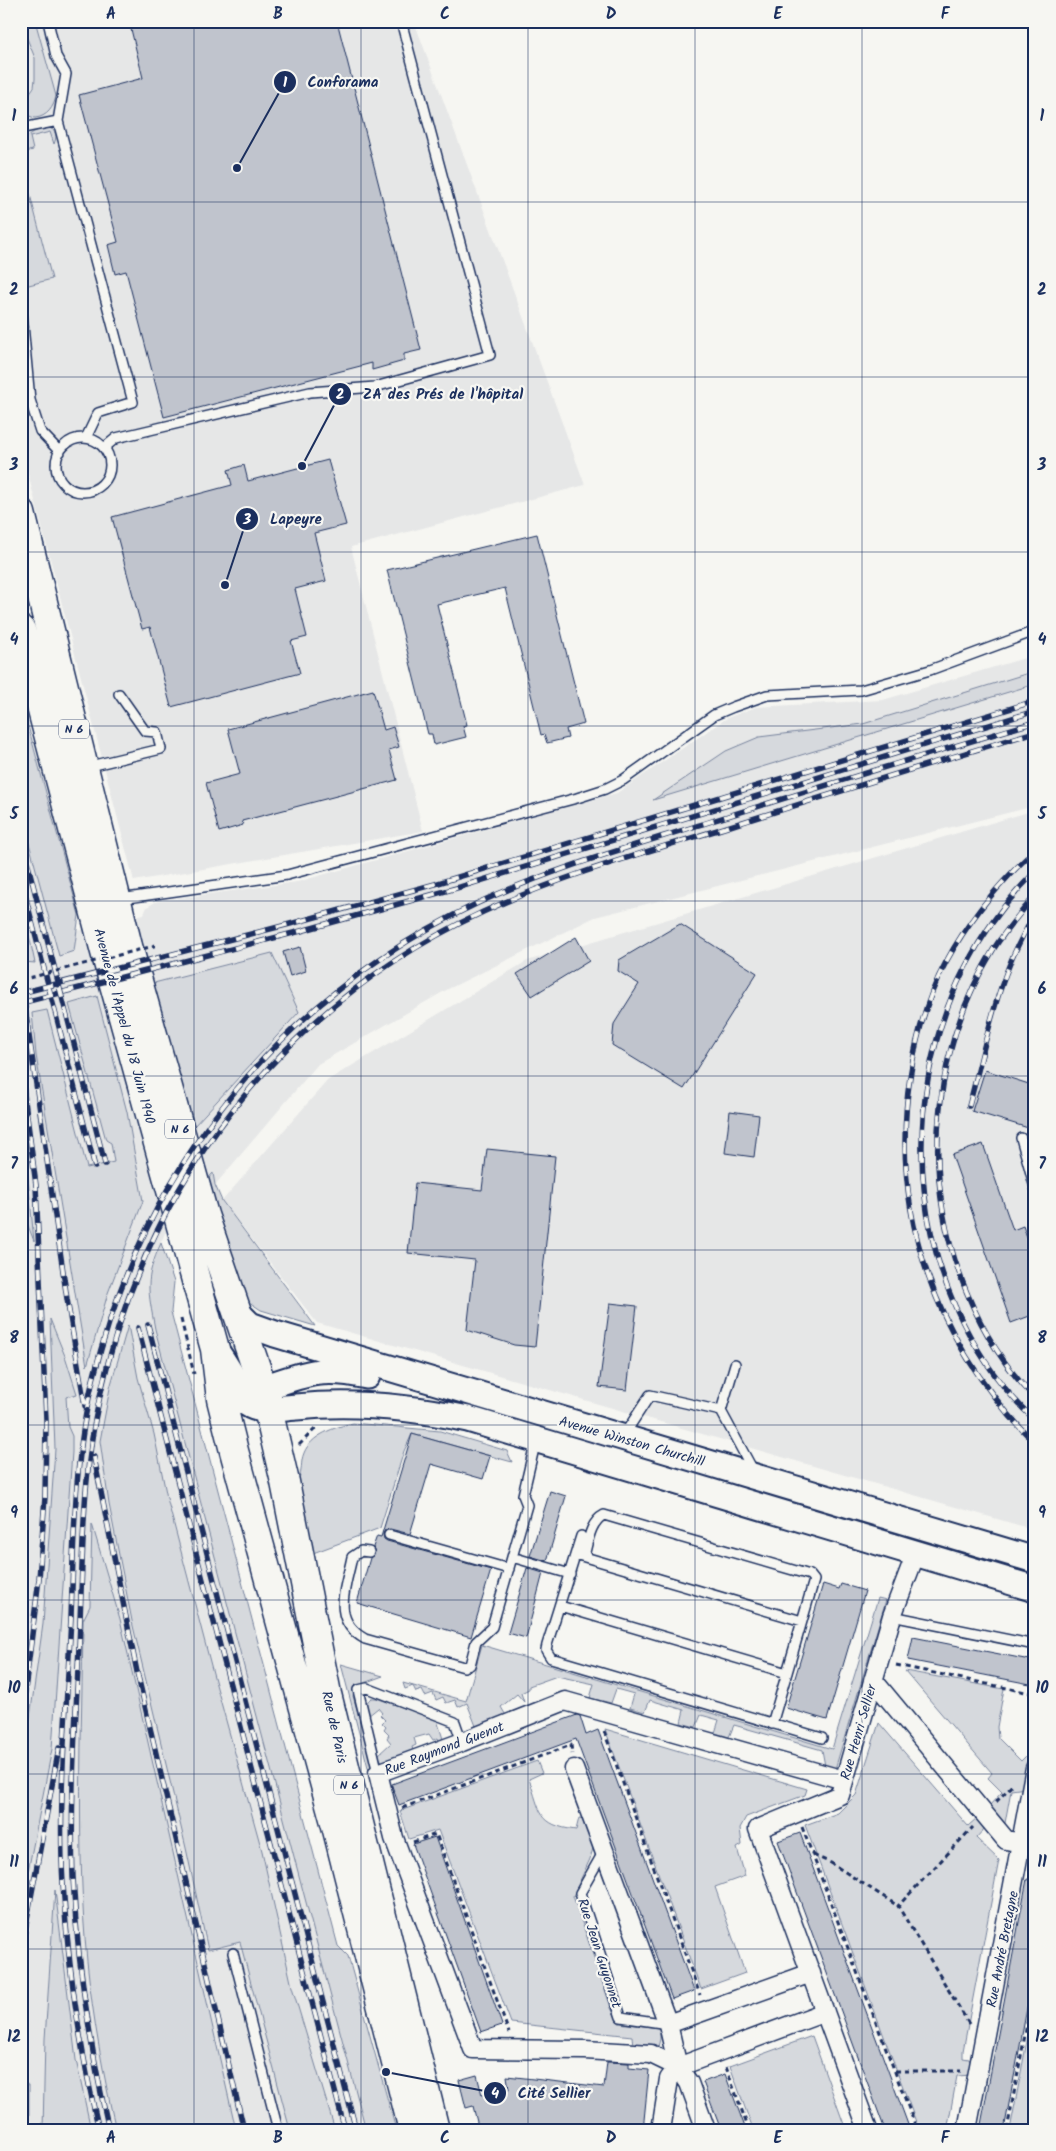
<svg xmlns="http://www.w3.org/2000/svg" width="1056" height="2151" font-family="Kalam,sans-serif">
  <rect width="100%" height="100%" fill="#f6f6f2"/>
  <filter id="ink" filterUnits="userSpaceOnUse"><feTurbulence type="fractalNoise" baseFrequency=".02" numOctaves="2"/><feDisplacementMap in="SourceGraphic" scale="10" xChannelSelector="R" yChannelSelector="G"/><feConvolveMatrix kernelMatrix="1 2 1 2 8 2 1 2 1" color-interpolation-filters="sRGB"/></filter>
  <g filter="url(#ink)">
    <!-- built -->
    <path fill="#e6e7e7" d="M21 21H414L585 485 351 547 423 831 134 881 21 447Z
      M1035 655V806L595 917 448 989 318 1064 215 1185 213 1173 172 1218 150 1266 375 2130H21V748L69 933 144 914 147 907 157 901 297 882 617 793 727 718 756 707 883 700Z
      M1035 810V1530L317 1323 222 1201 328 1080 527 961Z"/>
    <!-- green -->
    <path fill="#d6d9dd" stroke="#78849e" d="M29 21H35L36 24 56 96C54 107 47 117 35 118L29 116 25 99 34 87 35 79V58L26 36Z
      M50 128C57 132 57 137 54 144L50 132 30 137 33 150 21 153C21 137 34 129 50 128Z
      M21 160 52 279 25 286 21 255Z
      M1035 671V684L653 800 726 751 759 737 863 724Z
      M21 700 79 915 74 951 59 956 21 813Z
      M21 898 35 963 24 962 21 942Z
      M272 953 299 1012 194 1126 150 984Z
      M97 996 127 1112 143 1201 108 1293 87 1366 36 1055 32 1013 47 1010 87 1168 114 1162 111 1143 106 1140 69 1004Z
      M21 1112 22 1114 34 1241 21 1208Z
      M213 1173 215 1185 222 1201 315 1326 261 1310 249 1302 205 1182Z
      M161 1243 174 1282 171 1312 338 1946 348 1956 396 2130H366L155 1329C148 1290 144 1280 161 1243Z
      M50 1319 65 1356 77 1394 66 1397 68 1427 72 1436V1452L52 1749 24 1892H21V1782L43 1624 55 1449Z
      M128 1325 138 1378 154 1434 167 1498 214 1677 262 1851 292 1987 335 2130H290L240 1942 208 1950 186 1848 133 1626 109 1504 100 1441 110 1388Z
      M353 1423 440 1431 507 1451 512 1462 412 1434 404 1451 380 1528 313 1553 298 1480C303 1471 300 1462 304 1453 311 1435 335 1427 353 1423Z
      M92 1524 120 1619 236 2130H116C103 2074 93 2018 87 1961 76 1848 82 1733 83 1620L90 1606Z
      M878 1598 886 1600 835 1769 825 1766 822 1750 734 1725 729 1737 715 1733 719 1720 701 1715 696 1727 681 1723 684 1710 650 1700 645 1712 630 1708 634 1694 616 1689 611 1703 590 1698 594 1684 557 1676 529 1686V1689L521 1693 524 1702 517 1694 501 1707 508 1719 462 1733 476 1726 467 1703 458 1707 455 1700 446 1703 443 1697 436 1700 433 1693 425 1696 422 1690 416 1692 413 1686 405 1689 403 1683 466 1701 482 1645 832 1749Z
      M341 1664 383 1676 361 1684 355 1688 353 1696 374 1770 370 1775Z
      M905 1671 1004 1689 997 1727 998 1738 1021 1761 1030 1752 1032 1761 1026 1788 1011 1790 1005 1823H1001L987 1808 1002 1792 988 1778 992 1773Z
      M371 1698H376L434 1718 437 1720 444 1742 440 1744 438 1738 433 1740 429 1734 414 1738 416 1745 412 1747 414 1753 382 1762 378 1755 391 1743 387 1738 389 1735 384 1730 386 1727 382 1723 385 1720 380 1715 382 1713 378 1708 368 1716C366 1708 364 1704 371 1698Z
      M879 1723 968 1826 977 1818 985 1828 976 1838 999 1860 963 2051V2058L969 2059 974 2068 972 2075 957 2076 948 2125 962 2126 960 2130H919L805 1825 838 1813 856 1795Z
      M605 1729 807 1789 805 1795 746 1817 740 1828 742 1845 737 1848 745 1876 715 1887 745 1973 701 1989Z
      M537 1761 542 1773 529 1779C541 1812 537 1825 576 1830L579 1818 585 1819 595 1841 590 1859 573 1896 611 2008 619 2023 660 2028V2039L658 2047 633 2046 632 2036 511 2023 438 1830 409 1839 400 1811Z
      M55 1890 76 2060 91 2130H43L45 2039Z
      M1035 1999 1034 2130H1010Z
      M812 2036 846 2130H753L730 2066Z
      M21 2081 29 2085V2130H21Z"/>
    <!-- building -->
    <path fill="#c0c4cd" stroke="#1b2f5e" d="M129 21H337L421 350 404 354V361L372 370V363L164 417 126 271 115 274 108 245 118 242 79 95 143 78Z
      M328 460 346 525 314 533 326 581 295 589 307 637 291 641 300 673 171 707 150 627 142 629 112 517 232 485 228 470 244 465 248 481Z
      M537 534 584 724 566 729 568 738 547 743 544 734 541 735 505 588 437 604 467 725 463 726 466 737 434 745 432 734H428L387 570Z
      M373 690 384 730 393 727 399 747 389 750 397 780 242 821 243 825 219 832 206 783 240 774 228 729Z
      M680 924 757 973 684 1089 612 1045 614 1024 639 984 618 971 619 960Z
      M576 937 589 961 532 996 517 974Z
      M300 947 306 971 290 976 283 952Z
      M985 1070 1035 1086V1130L972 1111Z
      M730 1111 759 1115 754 1157 725 1153Z
      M983 1144 1013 1230 1023 1226 1035 1259V1271L1028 1274 1035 1293V1314L1011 1323 952 1155Z
      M487 1149 555 1156 535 1347 514 1345 467 1330 475 1260 408 1253 415 1183 482 1190Z
      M610 1303 637 1306 627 1390 599 1387Z
      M412 1434 490 1456 483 1479 431 1464 410 1534 390 1529 385 1530 383 1534 384 1539 387 1541 491 1570 471 1637 357 1603 370 1558 375 1553 373 1547 377 1536 381 1537Z
      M550 1491 566 1496 547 1561 530 1556Z
      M527 1568 543 1573 526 1638 508 1633Z
      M823 1584 839 1589 841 1584 865 1591 827 1720 786 1708Z
      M913 1637 1035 1661V1685L908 1660Z
      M577 1715 580 1716 586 1735 598 1730 694 1991 672 1999 576 1739 399 1805 392 1786V1784Z
      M800 1833 910 2130H885L778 1841Z
      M435 1837 502 2025 481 2032 413 1844Z
      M1027 1879 1035 1880V1966L1004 2130H980Z
      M607 2062 629 2063V2068L649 2070 643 2130H479L473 2106 466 2108 459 2080 477 2075 482 2095 509 2089 507 2076 604 2087Z
      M725 2074 746 2130H721L703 2082Z"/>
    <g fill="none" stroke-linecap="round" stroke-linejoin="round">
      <!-- lane casing -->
      <g stroke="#1b2f5e" stroke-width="12">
        <path id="lane" d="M48 21 56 56 66 74 58 121 133 402 98 413 86 438
          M21 130 23 128 58 121
          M21 303 30 400 40 431 60 452
          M56 465a27 27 0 1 1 54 0a27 27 0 1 1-54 0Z
          M104 448 116 438 310 392 375 387 490 355 401 21
          M86 767 161 749 157 732 145 731 119 694
          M120 899 287 875 577 798 605 789 623 780 714 715 733 707 767 695 861 690 930 670 1035 631
          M1021 1138 1035 1188
          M721 1411 735 1364
          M624 1435 650 1395 721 1411 754 1472
          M389 1535 509 1569
          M581 1536 547 1645 546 1650 551 1658 822 1738
          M369 1552 361 1551 352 1557C346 1588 330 1620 365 1639L464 1667 470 1665 476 1642 492 1627 527 1505 523 1495 536 1440
          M578 1555 802 1621
          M584 1556C588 1542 590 1522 604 1515L810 1575 814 1580 772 1724
          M512 1557 570 1574
          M560 1606 787 1673
          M892 1616 1035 1645
          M378 1773 358 1690 367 1688 455 1722 462 1742
          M604 1851 580 1893 621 2017 668 2024
          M233 1953 278 2130"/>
      </g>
      <!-- street casing -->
      <g stroke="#1b2f5e" stroke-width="21">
        <path id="street" d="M873 1680 1006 1840 1022 1843
          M574 1769 668 2024 678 2067 689 2083 706 2130
          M668 2024 811 1973
          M678 2067 651 2054 585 2050 473 2049 394 1838 378 1773 462 1742 565 1701 844 1780
          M661 2130 669 2079 678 2067 825 2012
          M868 2130 758 1829 840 1795 892 1616 916 1553
          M967 2130 1035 1768"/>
      </g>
      <!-- secondary casing -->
      <g stroke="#1b2f5e" stroke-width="29">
        <path id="secondary" d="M236 1311 250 1325 275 1334 1035 1560
          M215 1349C221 1358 228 1368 233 1378 238 1388 238 1397 248 1404 261 1413 281 1408 296 1407 354 1401 412 1407 468 1419L1035 1589
          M250 1403 257 1393 263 1388C306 1373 322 1366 367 1376"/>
      </g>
      <!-- primary casing -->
      <g stroke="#1b2f5e" stroke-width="31">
        <path id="primary" d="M21 513 128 946 204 1215 263 1388 285 1482 327 1694 435 2130
          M21 630 105 952 215 1349 221 1399 234 1451 336 1826 413 2130"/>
      </g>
      <!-- path -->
      <path stroke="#1b2f5e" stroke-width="3" stroke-dasharray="5 4" stroke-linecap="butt" d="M181 1319 194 1374
        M299 1445 317 1427
        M896 1665 1035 1694
        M604 1731 700 1995
        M996 1802 1014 1783
        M402 1808 571 1745 572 1754
        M802 1827 917 2130
        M413 1842 436 1834 509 2033
        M813 1855 831 1863 898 1906
        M969 2024 898 1906 973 1827
        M726 2067 749 2130
        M895 2071H961
        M1007 2130 1035 1982"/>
      <!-- lane -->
      <use href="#lane" stroke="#f6f6f2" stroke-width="9"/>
      <!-- street -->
      <use href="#street" stroke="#f6f6f2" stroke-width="18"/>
      <!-- secondary -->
      <use href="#secondary" stroke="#f6f6f2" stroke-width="25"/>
      <!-- primary -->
      <use href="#primary" stroke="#f6f6f2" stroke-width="28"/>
      <!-- rail casing -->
      <g stroke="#1b2f5e" stroke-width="5.5">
        <path id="rail" d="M21 838 105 1164
          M1035 850C999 883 969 919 946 962 927 997 916 1038 910 1077 889 1215 937 1345 1035 1443
          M1035 872C921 985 891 1161 955 1306 974 1348 1001 1389 1035 1420
          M21 879 95 1167
          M1035 896C1020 913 1005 931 993 950 934 1048 921 1168 960 1275 976 1319 1001 1364 1035 1398
          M21 980 67 1299 85 1406
          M21 993 290 924 435 884 1035 701
          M21 1003 301 931 460 887 1035 711
          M21 1070 36 1185 46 1420 45 1497 39 1579 21 1722
          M969 1106C986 1043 998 971 1035 915
          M148 1325 356 2130
          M138 1328 345 2130
          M94 1457 137 1672 244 2130
          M21 1951 59 1748
          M99 2130C80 2050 68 1967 63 1884 58 1796 67 1706 71 1617 74 1538 74 1457 93 1380 144 1167 280 997 478 903 553 868 634 846 712 821 820 787 927 754 1035 722
          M109 2130C90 2047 77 1961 73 1877 70 1791 77 1706 80 1621 83 1546 83 1469 100 1396 147 1181 283 1005 483 912 560 876 643 853 724 828 828 795 931 763 1035 732"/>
      </g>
      <!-- rail -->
      <use href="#rail" stroke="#f6f6f2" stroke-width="4" stroke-dasharray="11" stroke-linecap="butt"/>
      <!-- path-bridge -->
      <path stroke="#1b2f5e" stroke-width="3" stroke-dasharray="5 4" stroke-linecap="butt" d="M21 980 154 946 153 944"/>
    </g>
  </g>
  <!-- grid -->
  <path fill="none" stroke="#1b2f5e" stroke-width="1" stroke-opacity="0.55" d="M194 21V2130M361 21V2130M528 21V2130M695 21V2130M862 21V2130M21 202H1035M21 377H1035M21 552H1035M21 726H1035M21 901H1035M21 1076H1035M21 1250H1035M21 1425H1035M21 1600H1035M21 1774H1035M21 1949H1035"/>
  <g text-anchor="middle" stroke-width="4.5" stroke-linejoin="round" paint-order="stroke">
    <!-- shield labels -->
    <g fill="#f6f6f2" stroke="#5d6b8a" stroke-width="1">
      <rect x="59" y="719.5" width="30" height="19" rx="4"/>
      <rect x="165" y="1119.5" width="30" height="19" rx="4"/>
      <rect x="334" y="1775.5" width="30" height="19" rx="4"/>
    </g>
    <g font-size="12" font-weight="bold" fill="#1b2f5e">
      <text x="74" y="733">N 6</text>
      <text x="180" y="1133">N 6</text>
      <text x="349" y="1789">N 6</text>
    </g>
    <!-- street labels -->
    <g font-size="14" fill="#1b2f5e" stroke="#f6f6f2">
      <text transform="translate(125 1026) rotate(75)" y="5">Avenue de l'Appel du 18 Juin 1940</text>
      <text transform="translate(632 1441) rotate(16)" y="5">Avenue Winston Churchill</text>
      <text transform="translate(335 1727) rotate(77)" y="5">Rue de Paris</text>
      <text transform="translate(858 1732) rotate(-74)" y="5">Rue Henri Sellier</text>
      <text transform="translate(444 1748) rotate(-21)" y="5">Rue Raymond Guenot</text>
      <text transform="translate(1002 1949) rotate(-79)" y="5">Rue André Bretagne</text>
      <text transform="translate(600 1953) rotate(72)" y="5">Rue Jean Guyonnet</text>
    </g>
  </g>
  <!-- callouts -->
  <path fill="none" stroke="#1b2f5e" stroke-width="2" d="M237 168L285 82M302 466L340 394M225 585L247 519M386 2072L495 2093"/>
  <g fill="#1b2f5e" stroke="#f6f6f2" stroke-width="2">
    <circle cx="237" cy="168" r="5"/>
    <circle cx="302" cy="466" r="5"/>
    <circle cx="225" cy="585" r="5"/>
    <circle cx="386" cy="2072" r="5"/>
    <circle cx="285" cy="82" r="12"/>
    <circle cx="340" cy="394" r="12"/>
    <circle cx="247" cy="519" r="12"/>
    <circle cx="495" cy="2093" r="12"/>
  </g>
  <g font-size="15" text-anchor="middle" font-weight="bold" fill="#fff">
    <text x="285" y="87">1</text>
    <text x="340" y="399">2</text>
    <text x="247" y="524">3</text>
    <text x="495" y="2098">4</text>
  </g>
  <g font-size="15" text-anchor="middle" font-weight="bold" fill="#1b2f5e" stroke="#f6f6f2" stroke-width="4.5" stroke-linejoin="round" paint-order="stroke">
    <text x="343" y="87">Conforama</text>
    <text x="443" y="399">ZA des Prés de l'hôpital</text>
    <text x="296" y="524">Lapeyre</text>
    <text x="554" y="2098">Cité Sellier</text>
  </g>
  <!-- margin -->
  <rect width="1056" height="2151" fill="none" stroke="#f6f6f2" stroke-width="55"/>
  <rect x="28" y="28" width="1000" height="2096" fill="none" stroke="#1b2f5e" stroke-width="2"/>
  <g font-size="16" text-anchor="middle" font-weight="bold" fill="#1b2f5e">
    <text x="111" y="19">A</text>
    <text x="278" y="19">B</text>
    <text x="445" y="19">C</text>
    <text x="611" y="19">D</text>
    <text x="778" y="19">E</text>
    <text x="945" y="19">F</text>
    <text x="14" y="121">1</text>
    <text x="1042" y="121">1</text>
    <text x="14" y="295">2</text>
    <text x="1042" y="295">2</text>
    <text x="14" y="470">3</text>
    <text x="1042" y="470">3</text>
    <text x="14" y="645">4</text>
    <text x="1042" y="645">4</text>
    <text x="14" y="819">5</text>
    <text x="1042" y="819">5</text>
    <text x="14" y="994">6</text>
    <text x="1042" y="994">6</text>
    <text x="14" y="1169">7</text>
    <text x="1042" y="1169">7</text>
    <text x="14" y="1343">8</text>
    <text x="1042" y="1343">8</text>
    <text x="14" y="1518">9</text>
    <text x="1042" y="1518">9</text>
    <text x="14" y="1693">10</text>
    <text x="1042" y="1693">10</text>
    <text x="14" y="1867">11</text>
    <text x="1042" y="1867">11</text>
    <text x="14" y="2042">12</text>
    <text x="1042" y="2042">12</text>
    <text x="111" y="2143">A</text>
    <text x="278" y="2143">B</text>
    <text x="445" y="2143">C</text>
    <text x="611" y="2143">D</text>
    <text x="778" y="2143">E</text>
    <text x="945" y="2143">F</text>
  </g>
</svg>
